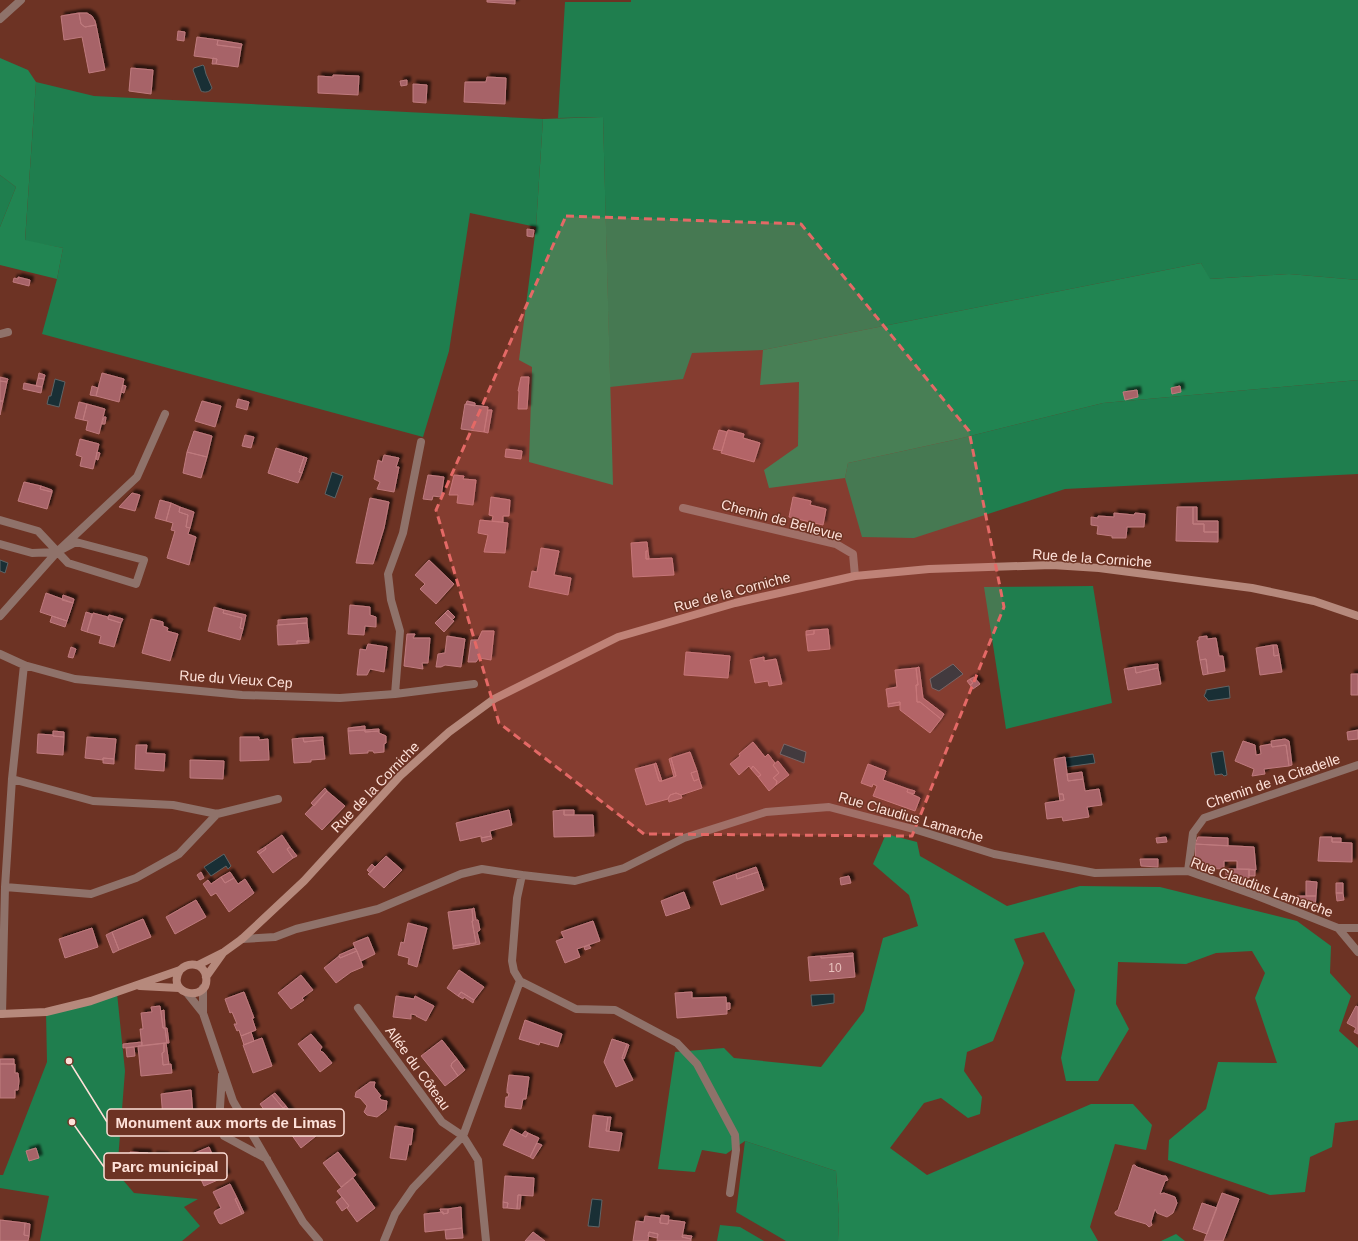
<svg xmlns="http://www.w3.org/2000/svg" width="1358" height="1241" font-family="Helvetica,sans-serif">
  <defs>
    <filter id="shadow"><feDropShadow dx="3.5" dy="-3.5" stdDeviation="1" flood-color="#0009"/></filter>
  </defs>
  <rect width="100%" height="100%" fill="#6d3324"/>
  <!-- green -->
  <path fill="#1f7e4e" d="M631 0H1358V280L1289 274 1209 279 1201 263 763 350 692 353 683 379 610 387 603 117 558 118 565 2H631Z
    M36 82 94 96 543 119 536 227 470 213 449 351 423 437 42 334 57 279 63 248 25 241Z
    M0 175 16 187 0 227Z
    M1358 380V474L1065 489 914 538 862 537 845 478 848 463 958 439 1103 403Z
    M1093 586 1112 703 1006 729 984 587Z
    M117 993 125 1071 117 1173 134 1193 198 1199 184 1207 200 1226 182 1241H40L49 1196 0 1188V1175H3L47 1062 46 1012Z
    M745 1141 836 1171 839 1215 838 1241H786L736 1212Z
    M720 1225 740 1227 764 1241H717Z"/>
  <!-- forest -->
  <path fill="#218552" d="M0 58 28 70 36 82 25 240 63 248 57 279 0 265V227L16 187 0 175Z
    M603 117 613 485 529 462 532 367 519 360 536 227 543 119Z
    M1201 263 1210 279 1289 274 1358 280V380L1103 403 958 439 848 463 845 478 769 488 764 470 798 446 799 382 760 385 763 350Z
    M886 834 917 842 920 856 1007 906 1080 886 1160 887 1297 921 1331 946 1330 973 1351 996 1339 1031 1358 1048V1120L1335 1123 1332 1147 1310 1157 1305 1192 1270 1195 1168 1160 1169 1140 1206 1109 1218 1062 1277 1063 1255 998 1265 973 1252 951 1216 953 1186 964 1118 962 1116 1004 1129 1029 1098 1081H1066L1061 1058 1075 990 1044 932 1014 939 1024 963 993 1041 967 1052 964 1071 982 1097 980 1114 968 1118 941 1098 924 1103 890 1148 927 1175 1091 1104H1133L1152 1125 1146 1150 1115 1144 1090 1227 1098 1241H838L839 1215 836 1171 745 1141 726 1154 702 1150 695 1172 658 1169 675 1052 724 1048 734 1058 821 1067 864 1011 883 938 918 926 909 895 873 864Z
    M1176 1234 1185 1241H1161Z"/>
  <!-- water -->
  <path fill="#192f35" stroke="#5e6466" d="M203 65 204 66 206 74 212 88C210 92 205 93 201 91L193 70 194 68Z
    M55 379 65 382 59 407 47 404 49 396H51Z
    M332 472 343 476 335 498 325 494Z
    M0 560 8 563 5 573 0 571Z
    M953 664 963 674 939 691 932 688 930 679Z
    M1229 686 1230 698 1208 701 1207 699 1204 696 1206 692V690Z
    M784 744 806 752 804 763 780 754Z
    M1223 751 1227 775 1224 776 1222 774 1215 775 1211 753Z
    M1093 754 1095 763 1066 767 1065 758Z
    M224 854 231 866 228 869 226 866 211 876 204 867Z
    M834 994V1003L812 1006 811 995Z
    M592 1199 602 1200 599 1227 588 1226Z"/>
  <!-- building -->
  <path fill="#a76468" stroke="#bf7a7e" filter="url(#shadow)" d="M487 0H515V4L487 2Z
    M79 13H87L92 16 95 21 96 25 85 27 81 24Z
    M79 13 81 24 85 27 96 25 105 70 89 73 82 37 64 40 61 16Z
    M178 31 185 32 184 41 177 40Z
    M197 37 218 40 217 45 241 48 238 67 216 64 217 59 194 56Z
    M218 40 242 44 241 48 217 45Z
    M213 58 217 59 216 64H212Z
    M131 68 153 70 151 94 129 91Z
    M333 75 359 76 358 95 318 93V76L333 77Z
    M487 77 506 78 505 104 464 102 465 82H486Z
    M407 80V85L401 86 400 81Z
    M413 84 427 85 426 103 413 102Z
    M527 229 534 230 533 237 527 236Z
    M18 277 30 280 29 286 13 282 14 278 18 279Z
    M39 373 45 375 44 379 38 378Z
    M102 373 124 379 119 402 96 396Z
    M0 377 8 379 7 382 0 381Z
    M521 377H529L527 409H518L519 391H518Z
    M38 378 44 379 42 387 36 386Z
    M0 381 7 382 3 401H0Z
    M24 383 42 387 41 393 23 389Z
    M123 385 126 386 124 393 121 392Z
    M92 386 98 388 96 396 90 395Z
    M1180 386 1181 392 1172 394 1171 388Z
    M1137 390 1138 397 1125 400 1123 392Z
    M238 399 249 402 247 410 236 407Z
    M0 401H3L0 415Z
    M202 401 221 406 215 427 195 421Z
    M467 401 475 403V406L466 404Z
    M79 402 87 404 83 420 75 418Z
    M87 404 105 409 99 434 86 430 88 421 83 420Z
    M465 404 488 407 484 432 461 429Z
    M488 410H492L488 433 484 432Z
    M104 417H106L105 424H102Z
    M719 430 727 432 722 451 713 449Z
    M728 430 744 434 743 438 760 443 754 462 721 453Z
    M194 431 212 436 207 457 187 452Z
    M245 435 254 437 251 448 242 446Z
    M80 439 99 444 93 469 80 466 82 457 76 455Z
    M276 448 304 457 299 472 302 473 298 483 268 473Z
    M506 449 522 451 521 459 505 457Z
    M97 452 100 453 98 460 96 459Z
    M187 452 207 457 201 478 183 473Z
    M384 455 399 458 396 467H399L394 492 377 489 380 482 374 479 378 460 382 462Z
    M304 457 307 458 302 473 299 472Z
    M428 475 444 477 441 497 433 496 432 500 423 499Z
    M454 475 464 476 463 479 476 480 473 505 457 503 458 495H449Z
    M24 482 41 486 40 489 52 492 47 509 18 501Z
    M41 486 52 490V492L40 489Z
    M132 493 140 495 135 511 119 507Z
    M491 497 510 500 509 516H503V522L492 521 493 516 489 515Z
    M793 497 811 501 810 505 826 509 823 525 789 517Z
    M370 498 389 502 384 528 373 564 356 563Z
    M160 500 171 503 166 521 155 518Z
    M171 503 180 507 179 512 188 515 186 527 190 528 188 534 196 537 189 565 167 558 175 531 171 530 173 523 166 521Z
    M180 507 194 512 190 528 186 527 188 515 179 512Z
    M1177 507H1193V524H1204V532H1218V542L1176 541Z
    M1193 507H1197V521H1218V532H1204V524H1193Z
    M1114 513 1134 515 1135 513 1145 514 1144 527H1127L1126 538H1112V536L1097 534 1098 526 1091 525V517L1098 518V516L1114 517Z
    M480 520 508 523 505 553 484 552 488 535 478 533Z
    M647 542 648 551H646V559L672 558 674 575 633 577 631 543Z
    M541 548 559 551 554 575 571 578 568 595 529 587 532 571 537 572Z
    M646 551H648L649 559H646Z
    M429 560 454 584 436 604 420 589 425 584 415 575Z
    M46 593 73 603 67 621 40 612Z
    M63 595 74 599 73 603 62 600Z
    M350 605 370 607V615L376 617V627L365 626 364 635 348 634Z
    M214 607 224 610 223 613 242 618 240 628 243 629 240 640 208 631Z
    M224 610 246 615 243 629 240 628 242 618 223 613Z
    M448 610 455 617 452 620 445 613Z
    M86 612 92 614 87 632 81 630Z
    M93 613 108 617V619L121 623 114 647 99 643 101 636 87 632Z
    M445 613 454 621 444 632 435 623Z
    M109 615 123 619 121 623 108 619Z
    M52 616 67 621 65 627 50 622Z
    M307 618V623L278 625V620Z
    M151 619 163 622V626L168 628 167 631 178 634 170 661 142 653Z
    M307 623 309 641H297V644L278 645 277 625Z
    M828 629 830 649 808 651 806 635 814 634V630Z
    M814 630V634L806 635V631Z
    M482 631H494L491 660 479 658 476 662H468L471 640H478Z
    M407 634H415L413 638H430L428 663H422L423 669 404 666Z
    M447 636 465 639 461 667 445 665 441 667H436L438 654 445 653Z
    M1207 636V639L1216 638 1219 656H1223L1225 671 1208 674 1206 659 1200 660 1197 641 1199 640V637Z
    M297 641H309V643L297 644Z
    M368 644 387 647 384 672 370 669 367 675H357L360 649 366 650Z
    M1273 645H1277L1279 655 1274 656Z
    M1273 645 1274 656 1279 655 1282 672 1260 675 1256 648Z
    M71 647 76 649 73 658 68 657Z
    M686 652 730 656 728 678 684 675Z
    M764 657V661L776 659 782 684 769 686 768 681 755 683 750 660Z
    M1206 659 1208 674 1203 675 1200 660Z
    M1158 664V668L1136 673 1135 667Z
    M919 667 923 698 944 714 941 719 920 702H917L916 685H918L916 668Z
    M1135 667 1136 673 1158 668 1161 684 1128 690 1124 669Z
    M916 668 918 685H916L917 702H920L941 719 930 733 900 710V702L888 704 886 689 897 687 895 670Z
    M1351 674H1358V695H1351Z
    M974 677 980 684 973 689 970 685 973 683 970 679Z
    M970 679 973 683 970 685 967 681Z
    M900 702V705L888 707V704Z
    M365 726V730L348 731V728Z
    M379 729V731L365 732V730Z
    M365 730V732L379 731V733L386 736V743L384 744V752L374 753 373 751H368V753L350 754 348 731Z
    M1358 730V739L1348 740 1347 732Z
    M53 731 64 732V737L53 736Z
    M38 734 53 735V736L64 737 63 755 37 753Z
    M87 737 116 739 114 759 103 758V760L85 758Z
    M240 737H259V740L268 739 269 760 240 761Z
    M323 737V740L304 742 303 738Z
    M303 738 304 742 323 740 325 759 311 760V762L294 763 292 739Z
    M1285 739 1289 741 1292 765 1289 766 1286 745 1272 747 1271 741Z
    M1243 741 1255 745 1256 755 1261 754 1260 746 1271 744 1272 747 1286 745 1289 766 1264 769 1265 774 1252 776 1254 769 1235 761Z
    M753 742 765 757 768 754 775 763 773 765 779 773 773 778 777 781 776 785 769 791 758 777 761 775 753 766 751 769 749 766 739 775 730 764 740 756 739 754Z
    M136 745H147L146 753 165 754 164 771 135 769Z
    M690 752 697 771 691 773 694 781 699 779 702 788 681 795 676 793 670 795 668 799 646 805 635 769 654 764 659 781H662L676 776 671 758Z
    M1065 757 1068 781 1083 779 1085 791 1099 789 1102 805 1087 807 1089 817 1063 821 1062 817 1047 819 1045 803 1064 800 1063 794H1059L1054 759Z
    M103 758 114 759V764L103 763Z
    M671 758 676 776 674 777 669 759Z
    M190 760 224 761 223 779 190 778Z
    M778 761 789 775 776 785 777 781 773 778 779 773 773 765Z
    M656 763 662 781H659L654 764Z
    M868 764 886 771 883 780 908 789 907 792 920 798 915 811 873 796 877 786 873 784 872 787 861 783Z
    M753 766 761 775 758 777 751 769Z
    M697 771 699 779 694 781 691 773Z
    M1082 772 1083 779 1068 781 1067 774Z
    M325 788 327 791 314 806 311 803Z
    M908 789 915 791 914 794 907 792Z
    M327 791 345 806 322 830 305 814Z
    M676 793 681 795 682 798 669 802 668 799 670 795Z
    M1059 794H1063L1064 800 1060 801Z
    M509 810 512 825 490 831 491 836 481 838V836L460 841 456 823Z
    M564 810H574V815H564Z
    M564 810V815H593L594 836 554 837 553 811Z
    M282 835 290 847 287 849 293 858 273 873 259 854 266 849 265 847Z
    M491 836 492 839 482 842 481 838Z
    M1166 837 1167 842 1157 843 1156 838Z
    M1198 837 1228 838V846L1195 844Z
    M1320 837H1332V842L1352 843V862L1318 861Z
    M1332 838H1341V842H1332Z
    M1195 844 1254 847 1256 870 1237 869V861H1224V869L1196 868Z
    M265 847 266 849 259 854 257 852Z
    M290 847 297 856 293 858 287 849Z
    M386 856 402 870 384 888 368 874Z
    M1140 859H1158V867L1141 866Z
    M372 864 375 867 370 873 367 870Z
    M756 867 758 872 737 879 736 874Z
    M1226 869H1249V878H1245V889L1226 884Z
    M1249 869 1255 870V876H1249Z
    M201 872 204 878 200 880 197 875Z
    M230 872 234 878 225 883 221 877Z
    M758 872 764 890 721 905 713 882 736 874 737 879Z
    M849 876 851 883 841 885 840 878Z
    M221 877 225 883 234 878 238 884 245 879 254 893 229 912 216 893 211 896 203 884 208 880 211 884Z
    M1306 881 1317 882 1316 896H1306Z
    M1336 883H1343V893H1336Z
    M684 892 690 908 666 916 661 901Z
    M1336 893H1343L1344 900 1337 901Z
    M1297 896H1316L1315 908 1297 904Z
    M196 900 206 917 175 934 166 917Z
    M474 908 476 920H478L480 930 477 932 480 944 453 949V946L476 943 472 921H473L472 909Z
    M472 909 473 921H472L476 943 453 946 448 912Z
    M143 919 151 937 119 950 112 932Z
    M593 921 600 941 577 949 580 957 565 963 556 941 564 938 561 932Z
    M408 923 427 928 417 967 408 964 409 958 398 955 401 942 404 943Z
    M92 928 98 947 65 958 59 939Z
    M112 932 119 950 113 953 106 935Z
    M368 937 375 954 361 961 353 943Z
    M589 945 591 948 585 950 584 947Z
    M355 948 357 951 340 958 339 955Z
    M357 951 363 967 351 972 336 983 324 968 339 956 340 958Z
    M853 953V956L821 958V956Z
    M821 956V958L853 956 855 977 810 981 808 957Z
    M459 970 484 987 474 1000 461 992 458 996 447 988Z
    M301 975 313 990 302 998 304 1000 291 1009 278 993Z
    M244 992 254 1018H252L256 1030 241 1036 239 1030 237 1031 234 1024H237L232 1012 230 1013 225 999Z
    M461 992 474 1000 473 1003 464 997 463 999 458 996Z
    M692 992V998L726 997 727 1014 677 1018 675 993Z
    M396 996 414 999 415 996 434 1006 426 1021 416 1016V1015L411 1014V1019L393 1017Z
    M727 1003H730V1009L727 1010Z
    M160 1006 163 1028H165L167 1043 142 1046 140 1029H143L141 1013 152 1012 151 1007Z
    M1356 1006 1358 1007V1034L1354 1032 1356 1028 1347 1023Z
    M164 1010 165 1028H163L161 1011Z
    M525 1020 562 1034 558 1047 540 1042 539 1045 519 1039Z
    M165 1028H167L169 1043H167Z
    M251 1032 254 1041 244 1045 241 1036Z
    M311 1034 322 1047 320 1050 322 1052H323L332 1063 320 1072 298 1044Z
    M262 1038 272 1066 253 1073 243 1045Z
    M612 1039 627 1044 622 1058 633 1080 616 1087 604 1062Z
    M442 1040 457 1059 452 1063 451 1066 458 1076 445 1086 421 1056Z
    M142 1042V1046L123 1048V1044Z
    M164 1043V1052L162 1053 163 1065 171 1064 172 1073 141 1076 138 1046Z
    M164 1043H166L169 1064 163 1065 162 1053 164 1052Z
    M627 1044 629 1045 624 1059 622 1058Z
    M134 1047 135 1056 127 1057 126 1048Z
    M0 1059H14V1064H0Z
    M457 1059 465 1070 458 1076 451 1066 452 1063Z
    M0 1064H15V1073H18L19 1081 18 1090H15V1098H0Z
    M509 1075 529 1077 526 1099H523L521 1109 505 1107 506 1097H508L509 1093H507V1089Z
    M370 1082H375L374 1087 381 1096 379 1097 381 1100 387 1101 386 1110 377 1117 367 1115 364 1112 367 1106 360 1098 355 1097 356 1092Z
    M191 1090 193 1116 163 1118 161 1094Z
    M275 1093 286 1106 283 1108 272 1095Z
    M272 1095 283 1108 286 1106 296 1120 280 1132 260 1104Z
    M301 1115 316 1136 301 1148 286 1127Z
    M593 1115 608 1117 606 1131 622 1133 619 1151 589 1147Z
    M608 1117H611L609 1131H606Z
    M395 1126 413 1129 411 1145 409 1144 406 1160 390 1158Z
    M511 1129 526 1137 528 1133 539 1138 530 1157 503 1145Z
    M525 1131 528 1133 526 1137 522 1135Z
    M537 1143 542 1145 533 1159 530 1157Z
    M209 1147 217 1165 221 1163 227 1176 204 1186 190 1155Z
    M36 1148 39 1158 29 1161 26 1151Z
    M130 1152 148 1153V1157L154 1158 153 1155 166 1156V1164L170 1165V1176L146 1174V1172L128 1170Z
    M338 1152 356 1175 341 1187 323 1163Z
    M1133 1165H1135L1137 1167 1163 1176H1166L1168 1180 1165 1181 1160 1194 1164 1193 1175 1197 1177 1203 1173 1213 1167 1217 1157 1213 1155 1209 1151 1222 1152 1225 1149 1227 1146 1224 1119 1216H1118L1115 1214V1212L1118 1210Z
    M505 1176 534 1178 533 1196 518 1195 517 1209 507 1208 508 1203 503 1202Z
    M353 1178 375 1208 357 1222 347 1208 349 1206 337 1191Z
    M230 1184 237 1198 235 1199 242 1214 221 1224 219 1223 214 1213 215 1211 221 1208 213 1192Z
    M1222 1193 1239 1199 1223 1241H1204Z
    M518 1195H521L520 1209H517Z
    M342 1197 349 1206 342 1211 336 1202Z
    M237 1198 244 1213 242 1214 235 1199Z
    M503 1202 508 1203 507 1208H503Z
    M1202 1203 1217 1208 1207 1234 1193 1229Z
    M461 1207 462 1228 425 1232 424 1214 443 1212V1214L448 1213V1209Z
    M440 1209H448V1213L443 1214V1212H441Z
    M661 1215 669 1216 668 1224 660 1223Z
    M645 1216 660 1218V1223L668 1224 669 1220 685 1222 682 1237 691 1239V1241H657L658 1234 649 1232 648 1241H633L636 1221 644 1222Z
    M0 1220 25 1223 24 1235 29 1236 28 1241H0Z
    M25 1223 30 1224 29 1236 24 1235Z
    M462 1228 463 1238 446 1239 445 1230Z
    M533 1232 545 1241H525Z
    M649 1232 658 1234 657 1238 648 1236Z
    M683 1235 692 1236 691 1239 682 1237Z"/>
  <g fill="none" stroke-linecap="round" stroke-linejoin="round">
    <!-- street -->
    <path stroke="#8f726a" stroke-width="8" d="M0 19 21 0
      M0 334 8 332
      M683 508 836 544 853 554 855 576
      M0 520 38 531 68 563 136 584 144 560 76 542 57 552 32 553 0 544
      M0 616 57 552 137 477 165 414
      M0 654 24 665 75 679 242 695 340 698 395 694 474 684
      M24 665 12 779 5 887 91 894 136 878 179 854 217 814
      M395 694 400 631 391 600 388 574 403 533 421 442
      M12 779 93 801 173 805 217 814 278 799
      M1188 871 1193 833 1204 818 1358 765
      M522 875 517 898 512 961 514 971 520 981 576 1009 615 1010 677 1043 697 1064 735 1135 736 1150 730 1193
      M1338 928H1358
      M242 939 275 937 296 929 378 909 461 874 482 869 522 875 575 881 624 868 684 838 766 812 829 807 917 830 994 854 1095 873 1188 871 1255 895 1338 928 1358 952
      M203 988V1013L233 1101 303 1222 319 1241
      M187 993 203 1013
      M358 1008 442 1122 463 1136 478 1160 486 1241
      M2 1014 5 887
      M222 1075 219 1123 224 1136 267 1159
      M384 1241 395 1214 413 1188 463 1136 520 981"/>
    <!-- secondary -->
    <path stroke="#b6897c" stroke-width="8" d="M198 965 224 952 242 939 304 881 400 776 449 732 494 699 618 637 735 603 855 576 929 569 1052 565 1099 568 1252 588 1314 601 1358 616
      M206 977 223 953
      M140 986 179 988
      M0 1014 46 1012 91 1001 180 970C188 962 203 962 206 976 211 1003 164 996 180 970"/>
  </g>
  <!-- marked area -->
  <path fill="#e46966" fill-opacity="0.2" stroke="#e46966" stroke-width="3" stroke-dasharray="8 5" stroke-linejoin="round" d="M566 216 801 224 969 431 1004 607 912 836 644 834 499 723 436 510Z"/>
  <g text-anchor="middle" stroke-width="3" stroke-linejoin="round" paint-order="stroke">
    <!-- number labels -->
    <g font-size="12" fill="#e8c2bd">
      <text x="835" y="972">10</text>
    </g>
    <!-- street labels -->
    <g font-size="14" fill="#fee1d9" stroke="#6d3324">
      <text transform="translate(782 520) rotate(15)" y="5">Chemin de Bellevue</text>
      <text transform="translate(1092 558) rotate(4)" y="5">Rue de la Corniche</text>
      <text transform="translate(732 592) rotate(-15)" y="5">Rue de la Corniche</text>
      <text transform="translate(236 679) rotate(4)" y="5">Rue du Vieux Cep</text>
      <text transform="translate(1273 781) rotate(-19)" y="5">Chemin de la Citadelle</text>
      <text transform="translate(375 787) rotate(-46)" y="5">Rue de la Corniche</text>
      <text transform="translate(911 817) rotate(16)" y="5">Rue Claudius Lamarche</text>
      <text transform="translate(1262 887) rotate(20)" y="5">Rue Claudius Lamarche</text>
      <text transform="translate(418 1068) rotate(54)" y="5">Allée du Côteau</text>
    </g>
  </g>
  <!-- callouts -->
  <path fill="none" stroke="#fee1d9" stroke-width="1.5" d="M69 1061L107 1122M72 1122L104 1167"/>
  <g fill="#fee1d9" stroke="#6d3324" stroke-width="1.5">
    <circle cx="69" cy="1061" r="4"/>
    <circle cx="72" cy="1122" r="4"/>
  </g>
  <g fill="#6d3324" stroke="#fee1d9" stroke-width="1.5">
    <rect x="107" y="1109" width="237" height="27" rx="4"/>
    <rect x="104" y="1153" width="123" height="27" rx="4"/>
  </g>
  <g font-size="15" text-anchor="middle" font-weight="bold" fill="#fee1d9">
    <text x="226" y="1128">Monument aux morts de Limas</text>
    <text x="165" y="1172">Parc municipal</text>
  </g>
</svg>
